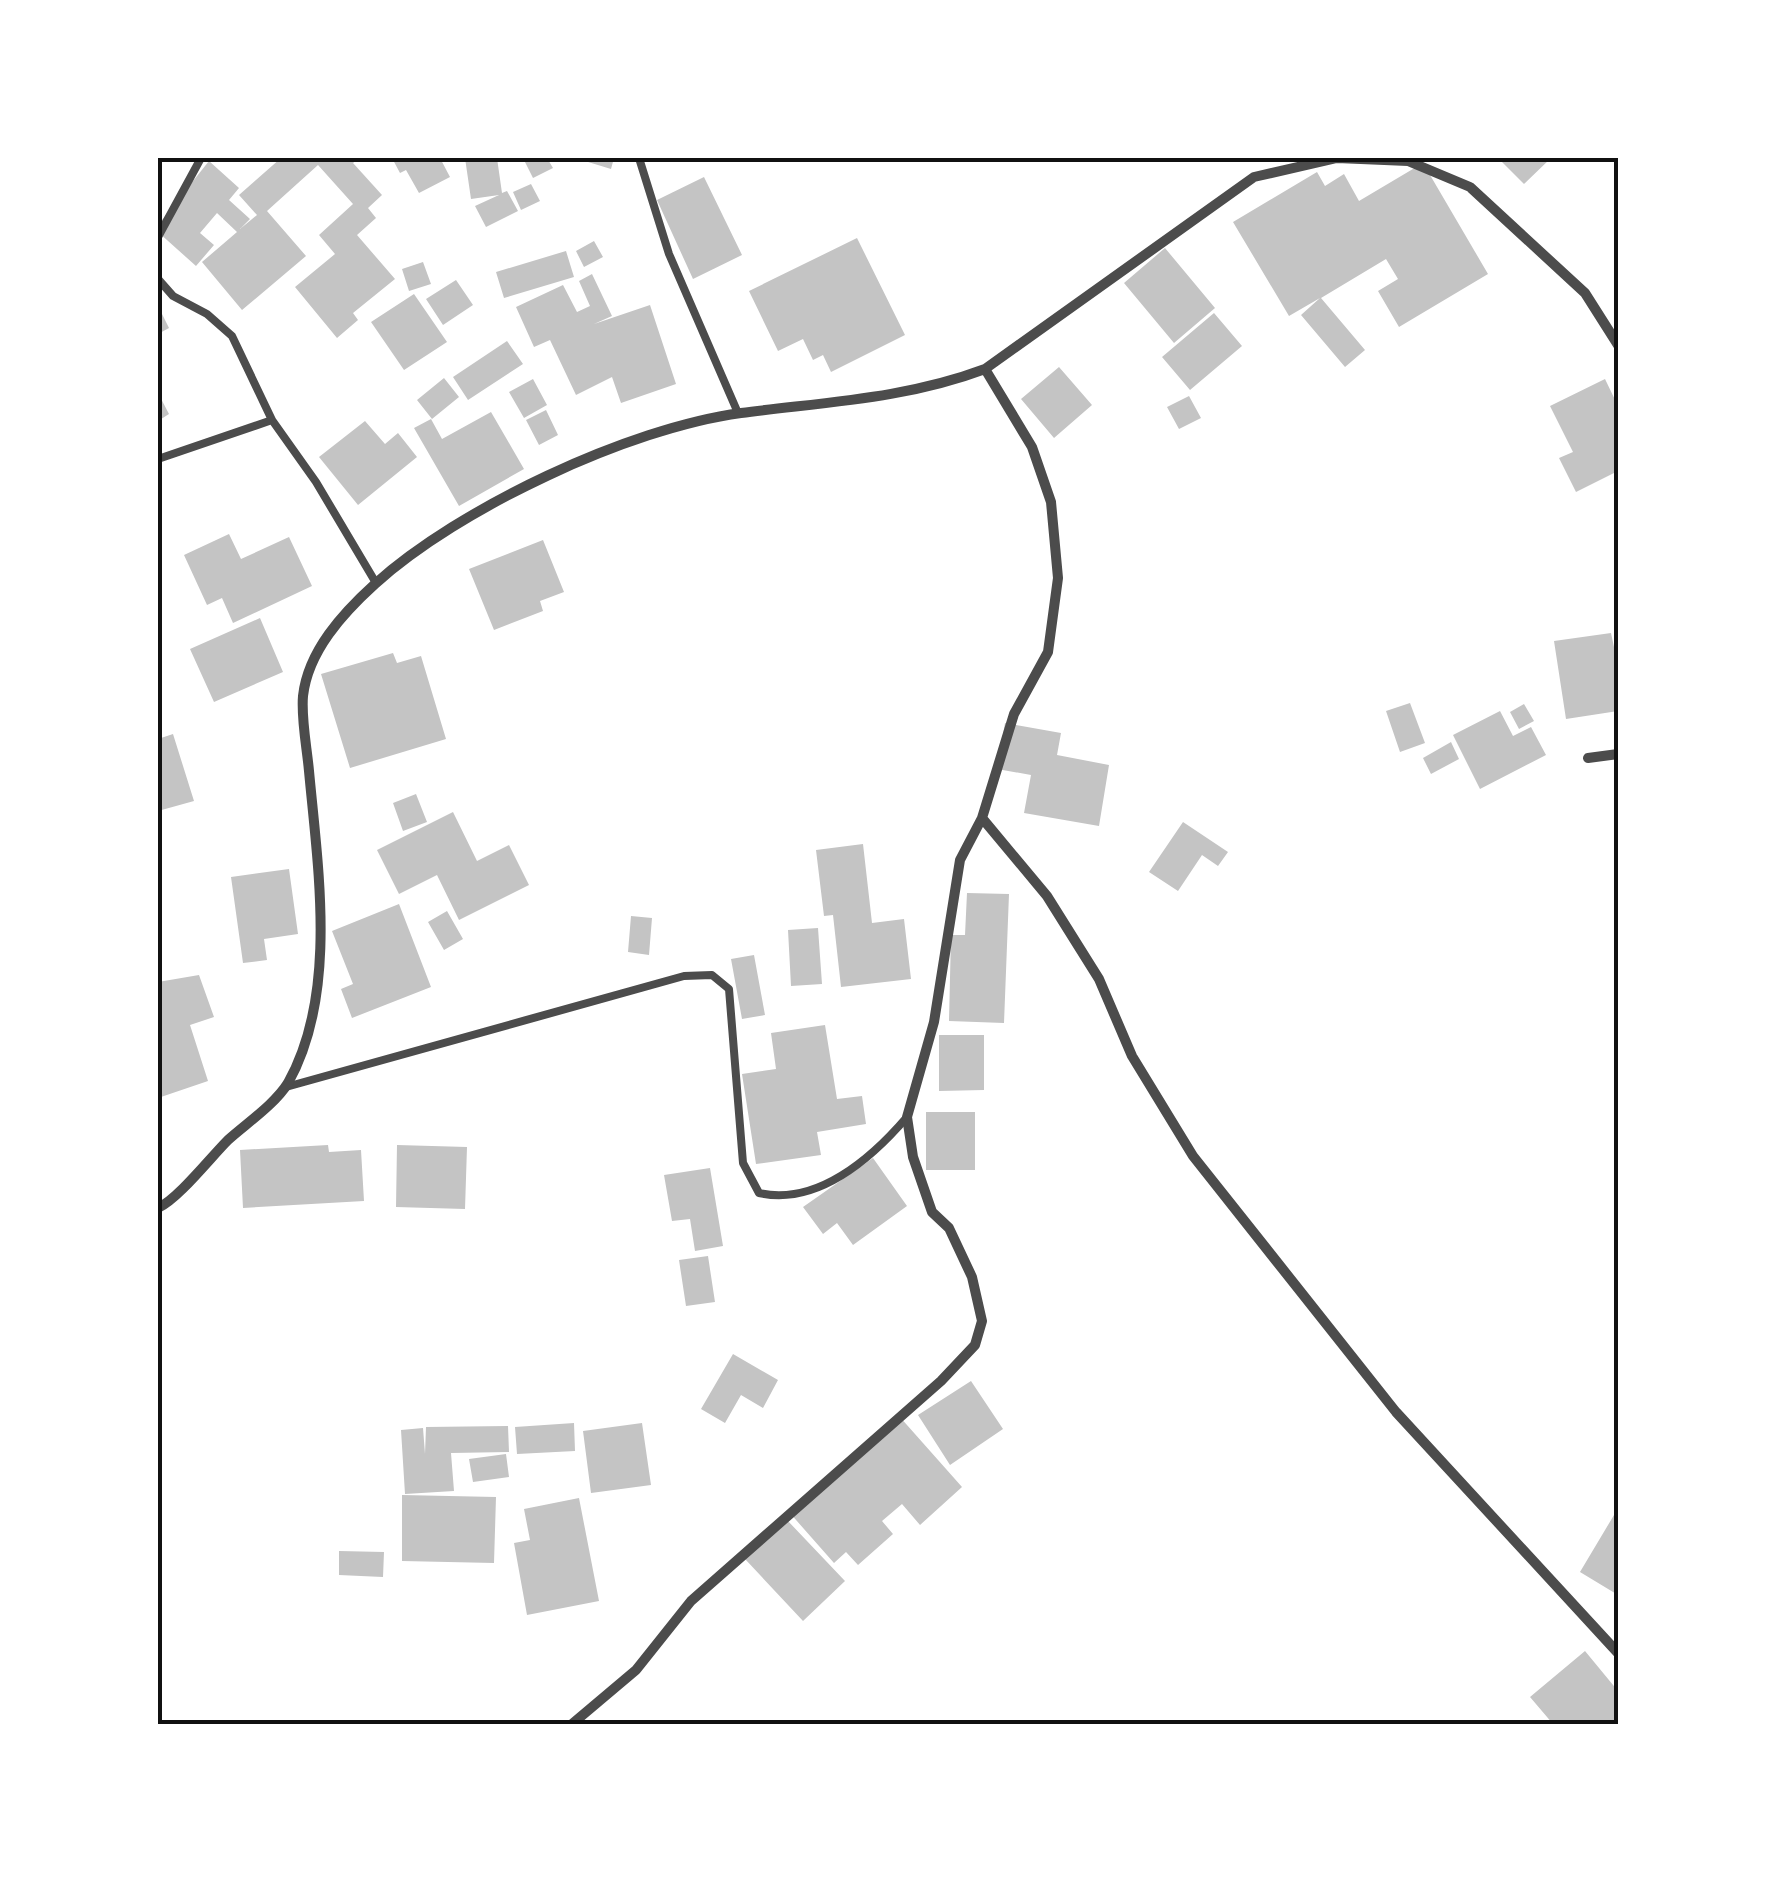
<svg xmlns="http://www.w3.org/2000/svg" width="1776" height="1882" font-family="'Nunito Sans',sans-serif">
  <rect width="100%" height="100%" fill="#fff"/>
  <!-- building -->
  <path fill="#c4c4c4" d="M281 158H359L353 163 382 195 368 208 376 218 357 235 395 279 353 313 358 320 337 338 295 287 335 254 319 235 353 204 318 165 267 211 306 256 242 310 202 262 237 232 217 213 200 233 214 245 196 266 158 232V225L209 161 239 188 229 200 250 219 240 229 257 215 239 195Z
    M392 158H440L450 177 419 193 406 170 400 173Z
    M465 158H497L502 193 507 191 518 211 486 227 475 206 499 195 471 199Z
    M523 158H547L553 168 533 178Z
    M575 158H614L611 169Z
    M1498 158H1551L1524 184Z
    M1423 163 1488 274 1399 327 1378 291 1398 279 1386 259 1321 298 1365 350 1345 367 1301 315 1320 298 1289 316 1233 222 1317 172 1325 186 1344 174 1359 201Z
    M704 177 742 255 693 279 657 200Z
    M531 184 540 201 521 210 513 192Z
    M857 238 905 335 831 372 823 355 813 360 803 339 778 351 749 291Z
    M594 241 603 257 584 267 576 251Z
    M1165 248 1215 308 1174 343 1124 283Z
    M566 251 574 277 504 298 496 272Z
    M423 262 431 284 409 291 402 269Z
    M592 274 612 316 594 324 650 305 676 384 621 403 612 377 576 395 550 340 534 347 516 307 563 285 577 312 590 306 579 281Z
    M456 280 473 305 443 325 426 299Z
    M414 294 447 342 404 370 371 322Z
    M158 306 169 328 158 334Z
    M1214 313 1242 346 1190 390 1162 357Z
    M507 341 523 364 468 400 453 377Z
    M1059 367 1092 405 1054 438 1021 399Z
    M444 378 459 397 432 419 417 400Z
    M533 379 547 405 524 418 509 392Z
    M1605 379 1618 406V471L1576 492 1559 458 1573 452 1550 406Z
    M158 393 169 414 158 421Z
    M1189 396 1201 418 1179 429 1167 407Z
    M546 410 558 435 539 445 526 420Z
    M491 412 524 469 459 506 414 428 431 419 442 439Z
    M365 421 385 444 398 433 417 457 358 505 319 457Z
    M229 534 241 559 289 537 312 586 233 623 222 598 207 605 184 555Z
    M543 540 564 592 540 601 543 611 494 630 469 569Z
    M260 618 283 672 214 702 190 649Z
    M1611 633 1618 666V711L1566 719 1554 641Z
    M393 653 397 663 421 656 446 739 350 768 321 674Z
    M1410 703 1425 743 1400 752 1386 711Z
    M1524 704 1534 721 1519 729 1510 712Z
    M1500 711 1513 736 1531 727 1546 755 1480 789 1453 735Z
    M1005 723 1061 733 1057 755 1109 765 1099 826 1024 813 1031 775 997 769Z
    M173 734 194 801 158 811V739Z
    M1451 742 1459 759 1431 774 1423 758Z
    M416 794 427 822 403 831 393 803Z
    M453 812 477 861 509 845 529 885 459 920 437 875 399 894 377 850Z
    M1183 822 1228 852 1218 866 1202 855 1178 891 1149 872Z
    M863 844 872 923 904 919 911 979 841 987 833 915 824 916 816 850Z
    M289 869 298 934 264 939 267 960 243 963 231 877Z
    M967 893 1009 894 1004 1023 949 1021 951 935H965Z
    M399 904 431 987 352 1018 341 989 353 984 332 931Z
    M447 911 463 939 444 950 428 922Z
    M631 916 652 918 649 955 628 952Z
    M818 928 822 984 791 986 788 930Z
    M754 955 765 1015 742 1019 731 959Z
    M199 975 214 1017 190 1025 208 1081 158 1098V982Z
    M825 1025 837 1099 862 1096 866 1124 817 1132 821 1155 756 1164 742 1074 776 1069 771 1033Z
    M939 1035H984V1090L939 1091Z
    M926 1112H975V1170H926Z
    M328 1145 329 1152 361 1150 364 1201 243 1208 240 1150Z
    M397 1145 467 1147 465 1209 396 1207Z
    M873 1158 907 1206 853 1245 837 1223 823 1234 803 1207Z
    M710 1168 723 1246 695 1251 690 1219 672 1221 664 1175Z
    M708 1256 715 1302 686 1306 679 1260Z
    M733 1354 778 1380 763 1408 741 1395 725 1423 701 1409Z
    M971 1381 1003 1429 950 1465 918 1415Z
    M899 1416 962 1487 920 1525 902 1504 882 1521 893 1534 858 1565 846 1552 834 1563 789 1512Z
    M574 1423 575 1451 517 1454 515 1427Z
    M642 1423 651 1485 591 1493 583 1431Z
    M508 1426 509 1452 451 1453 454 1491 405 1494 401 1430 423 1428 425 1454 426 1427Z
    M506 1454 509 1477 473 1482 469 1459Z
    M402 1495 496 1497 494 1563 402 1561Z
    M579 1498 599 1601 527 1615 514 1543 530 1540 524 1509Z
    M1614 1515 1618 1518V1595L1580 1572Z
    M787 1520 845 1581 803 1621 745 1559Z
    M339 1551 384 1552 383 1577 339 1575Z
    M1585 1651 1618 1691V1724H1553L1530 1697Z"/>
  <g fill="none" stroke-linecap="round" stroke-linejoin="round">
    <!-- service -->
    <path stroke="#4c4c4c" stroke-width="8" d="M639 158 669 254 738 413
      M158 237 201 158
      M158 279 173 296 207 314 232 336 272 420 316 482 376 583
      M158 459 272 420
      M286 1087 684 976 712 975 729 989 743 1163 759 1193C817 1206 871 1159 907 1117"/>
    <!-- minor -->
    <path stroke="#4c4c4c" stroke-width="10" d="M1588 758 1618 754
      M982 818 1047 896 1099 979 1132 1056 1193 1156 1396 1412 1618 1653
      M158 1208C178 1199 210 1158 228 1140 247 1123 275 1104 288 1083 338 994 318 869 309 771 307 748 301 719 303 696 308 651 343 613 375 584 459 508 629 428 741 413 825 402 905 399 985 369L1254 177 1337 158 1408 161 1470 187 1585 293 1618 345
      M572 1724 636 1670 691 1601 941 1381 975 1345 982 1321 972 1277 949 1228 932 1212 913 1157 907 1117 934 1022 960 860 982 818 1014 714 1048 652 1058 578 1051 502 1032 447 985 369"/>
  </g>
  <!-- border -->
  <rect width="1776" height="1882" fill="none" stroke="#ffffff" stroke-width="320"/>
  <rect x="160" y="160" width="1456" height="1562" fill="none" stroke="#111" stroke-width="4"/>
</svg>
